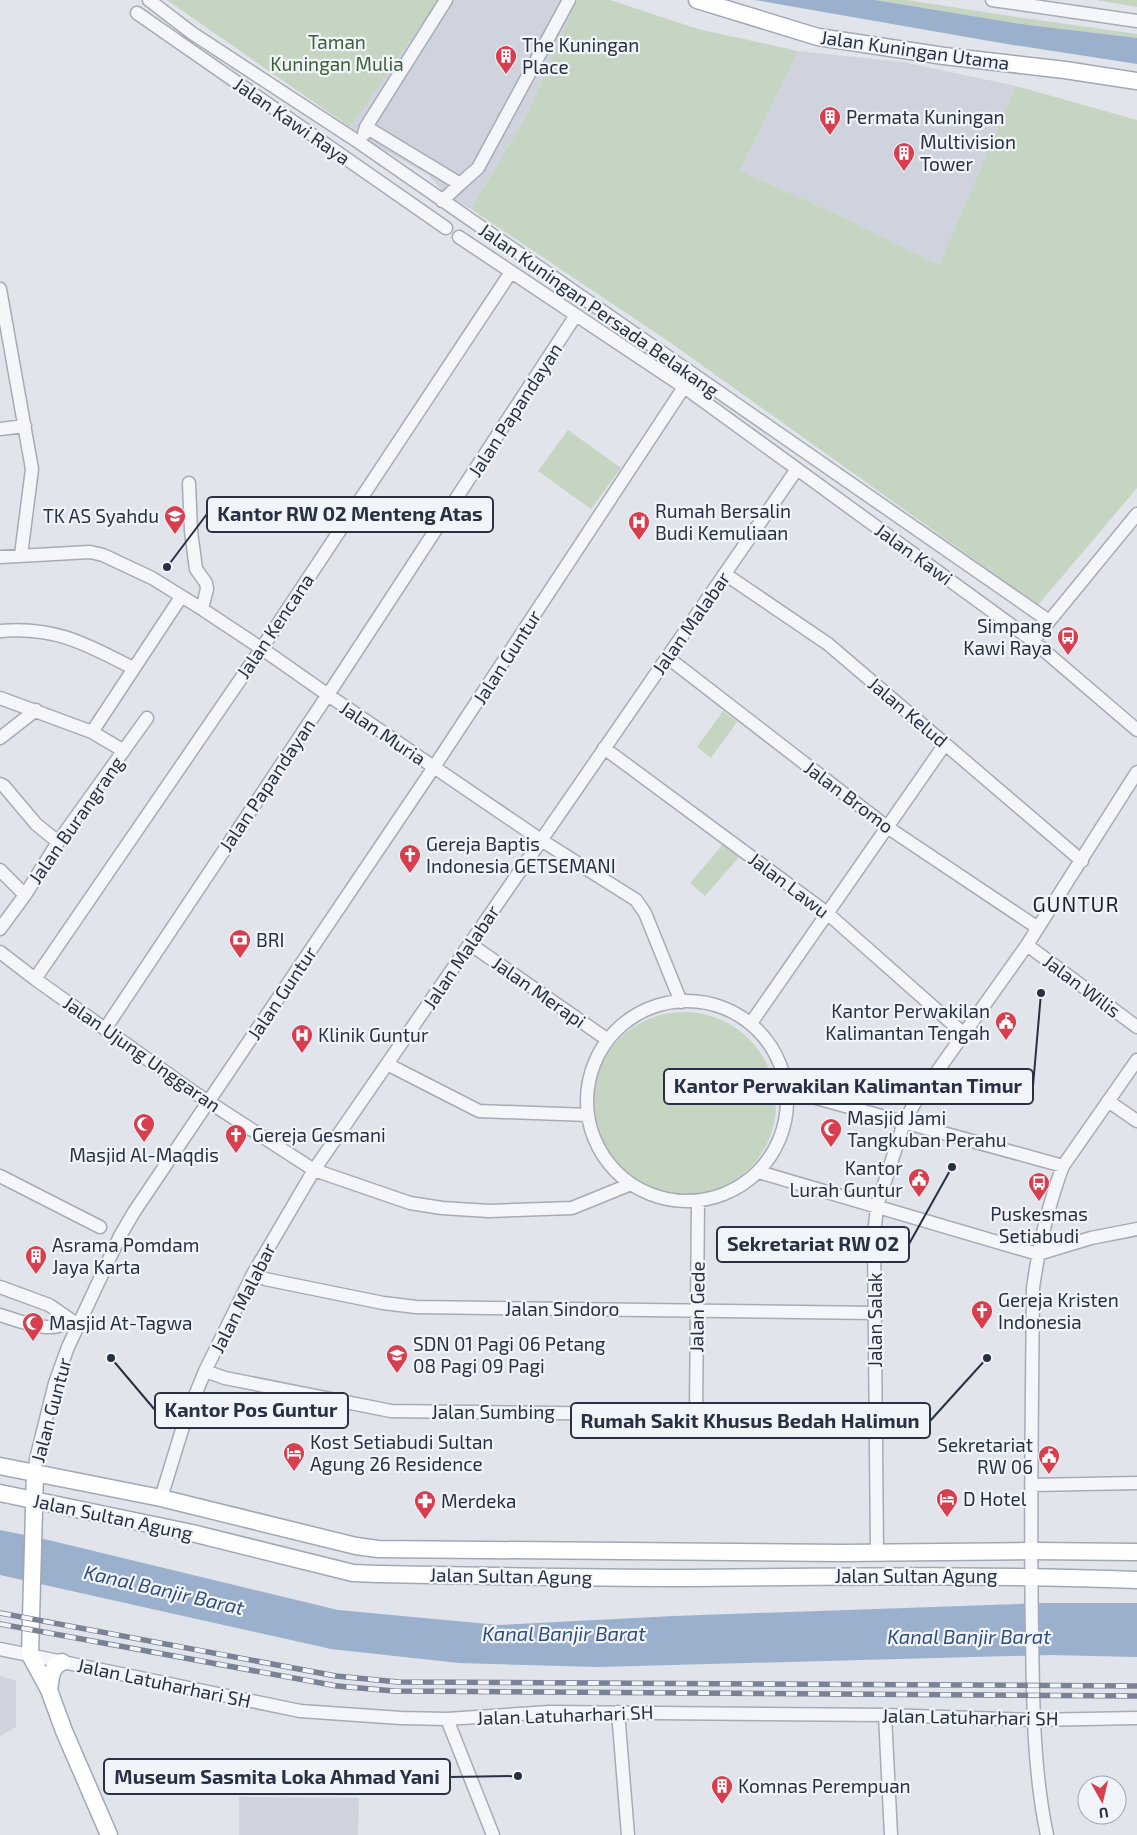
<svg xmlns="http://www.w3.org/2000/svg" width="1137" height="1835" font-family="'Exo 2',sans-serif">
  <rect width="100%" height="100%" fill="#e1e4eb"/>
  <!-- built -->
  <path fill="#cfd3dd" d="M167 0H577L528 113 471 209 447 196 428 175 363 138 350 127Z
    M798 51 903 62 1016 86 939 265 847 219 740 171Z
    M0 1676 16 1681V1727L0 1736Z
    M239 1797 359 1798 358 1835H239Z"/>
  <!-- green -->
  <path fill="#c6d5c2" d="M167 0H438L350 127Z
    M577 0H610L698 29 798 51 740 171 847 219 939 265 1016 86 1137 120V488L1038 605 668 341 471 209 528 113Z
    M875 0H907L1017 17 1137 34V38L1021 24Z
    M1096 0H1137V7Z
    M568 430 621 468 591 509 538 471Z
    M723 711 737 722 711 758 697 747Z
    M724 843 740 856 705 896 690 883Z
    M592 1104a92 92 0 1 1 184 0a92 92 0 1 1-184 0Z"/>
  <!-- water -->
  <path fill="#9ab0cd" d="M755 0H875L1021 24 1137 38V64L1001 43Z
    M0 1530 40 1538 338 1610 499 1625 674 1616 1048 1603H1137V1657L1050 1655 598 1667 459 1663 331 1649 0 1575Z"/>
  <g fill="none" stroke-linecap="round" stroke-linejoin="round">
    <!-- minor casing -->
    <g stroke="#a6abb6" stroke-width="15">
      <path id="minor" d="M149 0 192 33 360 143 1049 621
        M992 0 1137 21
        M137 13 446 228
        M366 127 460 184 478 168 569 0
        M364 134 366 127 446 0
        M442 201 460 184
        M459 237 684 387 797 469 1033 641 1137 730
        M0 289 32 469 21 555
        M0 429 25 426
        M189 483 191 531 196 569 206 583 207 589 202 609
        M0 557 90 552 103 555 152 578 202 609 261 648 328 695 541 840 636 900 645 913 681 1002
        M725 574 828 644 1082 861
        M0 631C55 626 86 644 133 668
        M1033 641 1137 514
        M667 657 887 827 1038 928
        M0 698 92 732 124 751
        M92 732 181 597
        M0 738 36 710
        M604 748 827 913 964 1034
        M0 784 4 786 36 824 58 842
        M0 870 25 895
        M0 929 25 895 58 842 147 718
        M470 944 608 1040
        M1027 945 1137 1027
        M0 952 35 979 192 1091 314 1170 410 1203 442 1208 489 1211 572 1208 631 1184
        M35 979 266 642 511 272
        M587 1101a100 100 0 1 1 200 0a100 100 0 1 1-200 0Z
        M751 1023 945 744
        M105 1029 337 681 576 315
        M387 1064 479 1111 588 1115
        M787 1090 1063 1166
        M1108 1101 1137 1121
        M759 1172 1038 1254 1091 1238 1137 1229
        M0 1176 100 1227
        M253 1274 265 1279 383 1303 416 1307 874 1313
        M0 1287 49 1305 78 1325
        M0 1315C17 1320 56 1337 69 1319
        M205 1371 225 1378 391 1411 876 1417
        M696 1413 698 1201
        M35 1473 36 1459 55 1383 68 1347 120 1236 134 1212 434 767 684 387
        M1031 1485 1137 1483
        M161 1498 185 1420 205 1371 253 1274 314 1170 797 469
        M877 1553 874 1236 877 1206 904 1123 914 1104 1027 945 1137 772
        M0 1649 300 1711 401 1718 447 1719 549 1712 885 1715 1034 1720 1137 1718
        M618 1712 628 1835
        M885 1715 891 1835
        M447 1719 493 1835
        M1047 1835C1033 1769 1033 1699 1032 1632 1030 1517 1032 1402 1033 1288 1039 1246 1048 1205 1063 1166L1137 1060"/>
    </g>
    <!-- major casing -->
    <g stroke="#a0a8b7" stroke-width="19">
      <path id="major" d="M697 0 818 37 944 56 1065 70 1137 81
        M0 1466 161 1498 356 1546 378 1549 843 1553 1031 1551 1137 1552
        M35 1473 30 1655 49 1690 64 1731 109 1835
        M0 1493 192 1533 353 1573 378 1574C479 1576 579 1578 680 1578 832 1577 984 1574 1137 1580
        M49 1690C51 1679 50 1667 62 1662"/>
    </g>
    <!-- minor -->
    <use href="#minor" stroke="#f4f6f9" stroke-width="12"/>
    <!-- major -->
    <use href="#major" stroke="#fff" stroke-width="16"/>
    <!-- rail casing -->
    <g stroke="#7a8395" stroke-width="5.5">
      <path id="rail" d="M0 1613 336 1676 398 1682 1137 1686
        M0 1624 337 1686 394 1691 1137 1696"/>
    </g>
    <!-- rail -->
    <use href="#rail" stroke="#f1f4f8" stroke-width="4" stroke-dasharray="11" stroke-linecap="butt"/>
  </g>
  <!-- icons -->
  <defs>
    <g id="building-pin" transform="scale(1.125)"><path d="M0 17L-7.5 6A9.5 9.5 0 1 1 7.5 6Z" fill="#d73f4f" stroke="#f1f4f8"/><path d="M-4-6H4V6H1V3H-1V6H-4ZM-2.5-4.3h1.7v1.8h-1.7ZM.8-4.3h1.7v1.8H.8ZM-2.5-1h1.7V.8h-1.7ZM.8-1h1.7V.8H.8Z" fill="#fff"/></g>
    <g id="school-pin" transform="scale(1.125)"><path d="M0 17L-7.5 6A9.5 9.5 0 1 1 7.5 6Z" fill="#d73f4f" stroke="#f1f4f8"/><path d="M0-5L7-2L0 1L-7-2ZM-4 1L0 2.5L4 1V4Q0 6-4 4Z" fill="#fff"/></g>
    <g id="hospital-pin" transform="scale(1.125)"><path d="M0 17L-7.5 6A9.5 9.5 0 1 1 7.5 6Z" fill="#d73f4f" stroke="#f1f4f8"/><path d="M-5-5h3v3.5h4V-5h3V5h-3V1.5h-4V5h-3Z" fill="#fff"/></g>
    <g id="bus-pin" transform="scale(1.125)"><path d="M0 17L-7.5 6A9.5 9.5 0 1 1 7.5 6Z" fill="#d73f4f" stroke="#f1f4f8"/><path d="M-5-6H5V4H4V6H2V4H-2V6H-4V4H-5ZM-3.5-4V0h7V-4ZM-3.5 1.2v1.5H-2V1.2ZM2 1.2v1.5H3.5V1.2Z" fill="#fff"/></g>
    <g id="church-pin" transform="scale(1.125)"><path d="M0 17L-7.5 6A9.5 9.5 0 1 1 7.5 6Z" fill="#d73f4f" stroke="#f1f4f8"/><path d="M-1.2-6h2.4v3.5h3.3v2.4h-3.3V6h-2.4V-.1h-3.3v-2.4h3.3Z" fill="#fff"/></g>
    <g id="bank-pin" transform="scale(1.125)"><path d="M0 17L-7.5 6A9.5 9.5 0 1 1 7.5 6Z" fill="#d73f4f" stroke="#f1f4f8"/><path d="M-6-4H6V4H-6ZM0-2.3a2.3 2.3 0 1 0 0 4.6a2.3 2.3 0 1 0 0-4.6Z" fill="#fff"/></g>
    <g id="civic-pin" transform="scale(1.125)"><path d="M0 17L-7.5 6A9.5 9.5 0 1 1 7.5 6Z" fill="#d73f4f" stroke="#f1f4f8"/><path d="M-.6-6.5H3V-4.5H.6V-3L4-1V1h2V6H-6V1h2V-1L-.6-3ZM-1.2 2.5V6h2.4V2.5Z" fill="#fff"/></g>
    <g id="mosque-pin" transform="scale(1.125)"><path d="M0 17L-7.5 6A9.5 9.5 0 1 1 7.5 6Z" fill="#d73f4f" stroke="#f1f4f8"/><path d="M3.5-4.9A6 6 0 1 0 3.5 4.9A5 5 0 1 1 3.5-4.9Z" fill="#fff"/></g>
    <g id="hotel-pin" transform="scale(1.125)"><path d="M0 17L-7.5 6A9.5 9.5 0 1 1 7.5 6Z" fill="#d73f4f" stroke="#f1f4f8"/><path d="M-6-4.5h1.5V1H6V5H4.5V3h-9V5H-6ZM-4 0a1.8 1.8 0 1 1 3.6 0ZM.5 0V-2.5h3Q6-2.5 6 0Z" fill="#fff"/></g>
    <g id="pharmacy-pin" transform="scale(1.125)"><path d="M0 17L-7.5 6A9.5 9.5 0 1 1 7.5 6Z" fill="#d73f4f" stroke="#f1f4f8"/><path d="M-2-6h4v4h4v4h-4v4h-4v-4h-4v-4h4Z" fill="#fff"/></g>
  </defs>
  <g fill-rule="evenodd">
    <use href="#building-pin" x="506" y="56"/>
    <use href="#building-pin" x="830" y="117"/>
    <use href="#building-pin" x="904" y="153"/>
    <use href="#school-pin" x="175" y="516"/>
    <use href="#hospital-pin" x="639" y="522"/>
    <use href="#bus-pin" x="1068" y="637"/>
    <use href="#church-pin" x="410" y="855"/>
    <use href="#bank-pin" x="240" y="940"/>
    <use href="#civic-pin" x="1006" y="1022"/>
    <use href="#hospital-pin" x="302" y="1035"/>
    <use href="#mosque-pin" x="144" y="1124"/>
    <use href="#mosque-pin" x="831" y="1129"/>
    <use href="#church-pin" x="236" y="1135"/>
    <use href="#civic-pin" x="919" y="1179"/>
    <use href="#bus-pin" x="1039" y="1183"/>
    <use href="#building-pin" x="36" y="1256"/>
    <use href="#church-pin" x="982" y="1311"/>
    <use href="#mosque-pin" x="33" y="1323"/>
    <use href="#school-pin" x="397" y="1355"/>
    <use href="#hotel-pin" x="294" y="1453"/>
    <use href="#civic-pin" x="1049" y="1456"/>
    <use href="#hotel-pin" x="947" y="1499"/>
    <use href="#pharmacy-pin" x="425" y="1501"/>
    <use href="#building-pin" x="722" y="1786"/>
  </g>
  <g text-anchor="middle" stroke-width="4.5" stroke-linejoin="round" paint-order="stroke">
    <!-- park labels -->
    <g font-size="19" fill="#3b6035" stroke="#f1f4f8">
      <text x="337" y="49">Taman<tspan x="337" dy="22">Kuningan Mulia</tspan></text>
    </g>
    <!-- poi labels -->
    <g font-size="19" fill="#283144" stroke="#f1f4f8" text-anchor="start">
      <text x="522" y="52">The Kuningan<tspan x="522" dy="22">Place</tspan></text>
      <text x="846" y="124">Permata Kuningan</text>
      <text x="920" y="149">Multivision<tspan x="920" dy="22">Tower</tspan></text>
      <text x="655" y="518">Rumah Bersalin<tspan x="655" dy="22">Budi Kemuliaan</tspan></text>
      <text x="159" y="523" text-anchor="end">TK AS Syahdu</text>
      <text x="1052" y="633" text-anchor="end">Simpang<tspan x="1052" dy="22">Kawi Raya</tspan></text>
      <text x="426" y="851">Gereja Baptis<tspan x="426" dy="22">Indonesia GETSEMANI</tspan></text>
      <text x="256" y="947">BRI</text>
      <text x="990" y="1018" text-anchor="end">Kantor Perwakilan<tspan x="990" dy="22">Kalimantan Tengah</tspan></text>
      <text x="318" y="1042">Klinik Guntur</text>
      <text x="847" y="1125">Masjid Jami<tspan x="847" dy="22">Tangkuban Perahu</tspan></text>
      <text x="252" y="1142">Gereja Gesmani</text>
      <text x="144" y="1162" text-anchor="middle">Masjid Al-Maqdis</text>
      <text x="903" y="1175" text-anchor="end">Kantor<tspan x="903" dy="22">Lurah Guntur</tspan></text>
      <text x="1039" y="1221" text-anchor="middle">Puskesmas<tspan x="1039" dy="22">Setiabudi</tspan></text>
      <text x="52" y="1252">Asrama Pomdam<tspan x="52" dy="22">Jaya Karta</tspan></text>
      <text x="998" y="1307">Gereja Kristen<tspan x="998" dy="22">Indonesia</tspan></text>
      <text x="49" y="1330">Masjid At-Tagwa</text>
      <text x="413" y="1351">SDN 01 Pagi 06 Petang<tspan x="413" dy="22">08 Pagi 09 Pagi</tspan></text>
      <text x="310" y="1449">Kost Setiabudi Sultan<tspan x="310" dy="22">Agung 26 Residence</tspan></text>
      <text x="1033" y="1452" text-anchor="end">Sekretariat<tspan x="1033" dy="22">RW 06</tspan></text>
      <text x="963" y="1506">D Hotel</text>
      <text x="441" y="1508">Merdeka</text>
      <text x="738" y="1793">Komnas Perempuan</text>
    </g>
    <!-- street labels -->
    <g font-size="19" fill="#283144" stroke="#f1f4f8">
      <text transform="translate(915 50) rotate(8)" y="7">Jalan Kuningan Utama</text>
      <text transform="translate(292 121) rotate(35)" y="7">Jalan Kawi Raya</text>
      <text transform="translate(599 310) rotate(35)" y="7">Jalan Kuningan Persada Belakang</text>
      <text transform="translate(515 410) rotate(-57)" y="7">Jalan Papandayan</text>
      <text transform="translate(914 554) rotate(36)" y="7">Jalan Kawi</text>
      <text transform="translate(691 623) rotate(-55)" y="7">Jalan Malabar</text>
      <text transform="translate(275 626) rotate(-56)" y="7">Jalan Kencana</text>
      <text transform="translate(507 657) rotate(-57)" y="7">Jalan Guntur</text>
      <text transform="translate(908 712) rotate(40)" y="7">Jalan Kelud</text>
      <text transform="translate(383 733) rotate(34)" y="7">Jalan Muria</text>
      <text transform="translate(267 785) rotate(-56)" y="7">Jalan Papandayan</text>
      <text transform="translate(849 797) rotate(37)" y="7">Jalan Bromo</text>
      <text transform="translate(76 820) rotate(-55)" y="7">Jalan Burangrang</text>
      <text transform="translate(789 885) rotate(37)" y="7">Jalan Lawu</text>
      <text transform="translate(461 957) rotate(-56)" y="7">Jalan Malabar</text>
      <text transform="translate(1082 986) rotate(37)" y="7">Jalan Wilis</text>
      <text transform="translate(539 992) rotate(35)" y="7">Jalan Merapi</text>
      <text transform="translate(282 993) rotate(-56)" y="7">Jalan Guntur</text>
      <text transform="translate(142 1054) rotate(35)" y="7">Jalan Ujung Unggaran</text>
      <text transform="translate(243 1298) rotate(-63)" y="7">Jalan Malabar</text>
      <text transform="translate(697 1307) rotate(-89)" y="7">Jalan Gede</text>
      <text x="562" y="1316">Jalan Sindoro</text>
      <text transform="translate(875 1320) rotate(-90)" y="7">Jalan Salak</text>
      <text transform="translate(51 1410) rotate(-75)" y="7">Jalan Guntur</text>
      <text x="493" y="1419">Jalan Sumbing</text>
      <text transform="translate(113 1517) rotate(12)" y="7">Jalan Sultan Agung</text>
      <text transform="translate(511 1576) rotate(1)" y="7">Jalan Sultan Agung</text>
      <text x="916" y="1583">Jalan Sultan Agung</text>
      <text transform="translate(164 1683) rotate(12)" y="7">Jalan Latuharhari SH</text>
      <text transform="translate(565 1715) rotate(-2)" y="7">Jalan Latuharhari SH</text>
      <text transform="translate(970 1717) rotate(1)" y="7">Jalan Latuharhari SH</text>
    </g>
    <!-- water labels -->
    <g font-size="20" font-style="italic" fill="#304d7a" stroke="#f1f4f8">
      <text transform="translate(164 1590) rotate(13)" y="7">Kanal Banjir Barat</text>
      <text x="564" y="1641">Kanal Banjir Barat</text>
      <text x="969" y="1644">Kanal Banjir Barat</text>
    </g>
    <!-- quarter labels -->
    <g font-size="21" letter-spacing="1" fill="#1a2234" stroke="#f1f4f8">
      <text x="1076" y="912">GUNTUR</text>
    </g>
  </g>
  <!-- callouts -->
  <path fill="none" stroke="#283144" stroke-width="2" d="M167 567L207 514M1041 993L1033 1086M952 1167L909 1244M111 1358L155 1410M987 1358L930 1421M518 1776L450 1777"/>
  <g fill="#283144" stroke="#f1f4f8" stroke-width="2">
    <circle cx="167" cy="567" r="5"/>
    <circle cx="1041" cy="993" r="5"/>
    <circle cx="952" cy="1167" r="5"/>
    <circle cx="111" cy="1358" r="5"/>
    <circle cx="987" cy="1358" r="5"/>
    <circle cx="518" cy="1776" r="5"/>
  </g>
  <g fill="#f1f4f8" stroke="#283144" stroke-width="2">
    <rect x="207" y="497" width="286" height="35" rx="5"/>
    <rect x="664" y="1069" width="369" height="35" rx="5"/>
    <rect x="717" y="1227" width="192" height="35" rx="5"/>
    <rect x="155" y="1393" width="193" height="35" rx="5"/>
    <rect x="571" y="1403" width="359" height="35" rx="5"/>
    <rect x="104" y="1759" width="346" height="35" rx="5"/>
  </g>
  <g font-size="20" text-anchor="middle" font-weight="bold" fill="#283144">
    <text x="350" y="521">Kantor RW 02 Menteng Atas</text>
    <text x="848" y="1093">Kantor Perwakilan Kalimantan Timur</text>
    <text x="813" y="1251">Sekretariat RW 02</text>
    <text x="251" y="1417">Kantor Pos Guntur</text>
    <text x="750" y="1428">Rumah Sakit Khusus Bedah Halimun</text>
    <text x="277" y="1784">Museum Sasmita Loka Ahmad Yani</text>
  </g>
  <!-- north arrow -->
  <g transform="translate(1102 1800) rotate(172)"><circle r="24" fill="#f1f4f8" stroke="#a1a6b0"/>
  <path d="M0-4L9 19L0 12L-9 19Z" fill="#d73f4f"/>
  <text y="-8" font-size="14" font-weight="bold" text-anchor="middle" fill="#283144">U</text>
  </g>
</svg>
